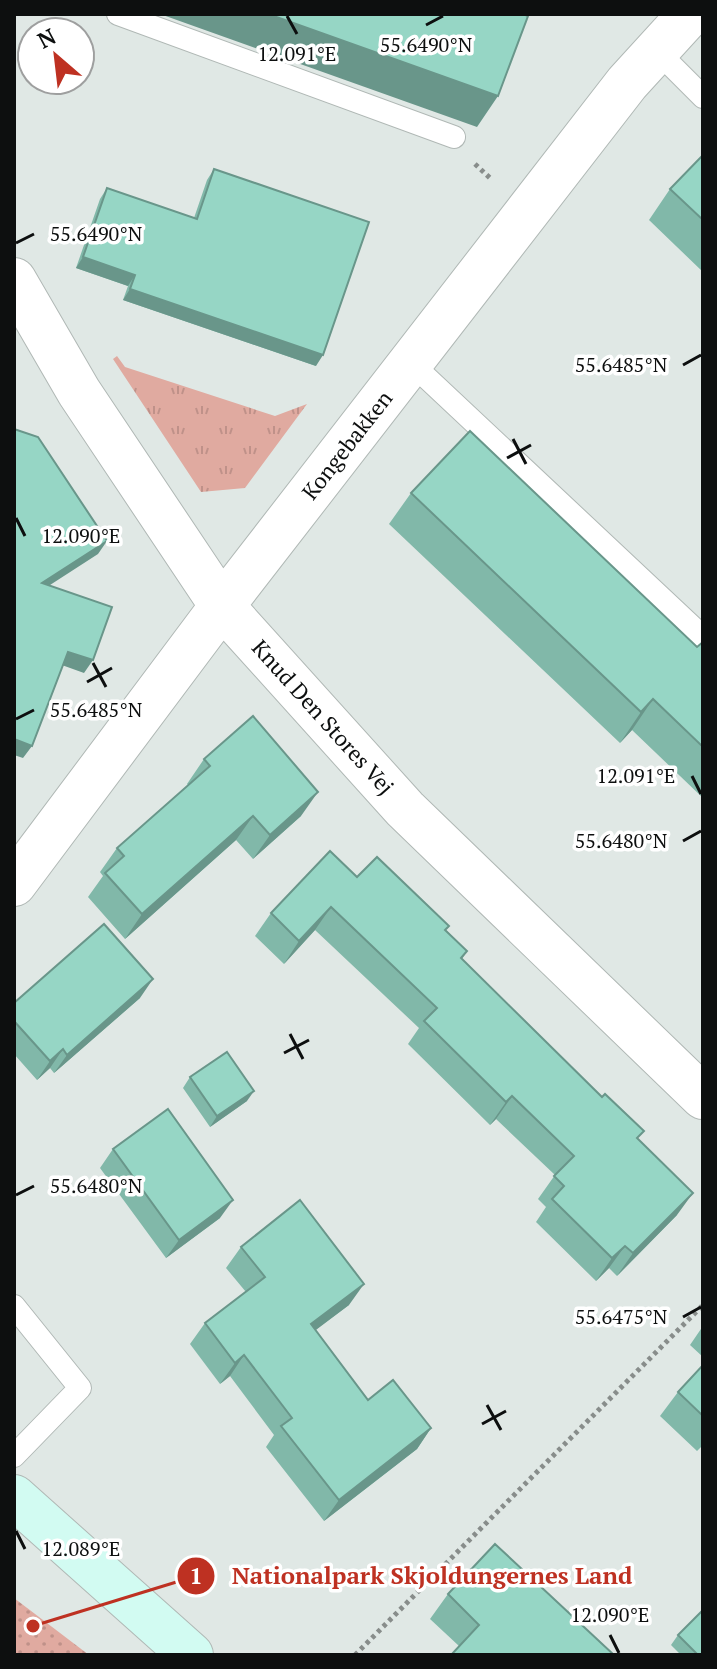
<svg xmlns="http://www.w3.org/2000/svg" width="717" height="1669" font-family="'PT Serif',serif">
  <defs>
    <pattern id="grass-tufts" width="24" height="20" patternUnits="userSpaceOnUse" patternTransform="scale(2)"><rect width="24" height="20" fill="#e0aaa0"/><path d="M3 7l-1-3M5 7V3M7 7l1-3M15 17l-1-3M17 17v-4M19 17l1-3" fill="none" stroke="#bf9189"/></pattern>
    <pattern id="park-dots" width="8" height="8" patternUnits="userSpaceOnUse" patternTransform="scale(2)"><rect width="8" height="8" fill="#e0aaa0"/><path d="M2 2h.1M6 6h.1" fill="none" stroke="#bf9189" stroke-width="1.8" stroke-linecap="round"/></pattern>
  </defs>
  <rect width="100%" height="100%" fill="#e0e8e5"/>
  <!-- grass -->
  <path fill="url(#grass-tufts)" d="M117 356 125 367 275 416 307 404 245 488 201 492 113 359Z"/>
  <!-- park -->
  <path fill="url(#park-dots)" d="M14 1598 89 1655H14Z"/>
  <g fill="none" stroke-linecap="round" stroke-linejoin="round">
    <!-- service casing -->
    <g stroke="#b0b8b5" stroke-width="24">
      <path id="service" d="M118 14 454 137
        M657 51 703 97
        M411 363 703 637
        M14 1306 80 1388 14 1456"/>
    </g>
    <!-- minor casing -->
    <g stroke="#b0b8b5" stroke-width="46">
      <path id="minor" d="M14 280 79 392 222 606 405 809 703 1097
        M14 884 222 606 627 83 690 14"/>
    </g>
    <!-- secondary casing -->
    <g stroke="#b0b8b5" stroke-width="46">
      <path id="secondary" d="M14 1497 191 1655"/>
    </g>
    <!-- path -->
    <path stroke="#888d8b" stroke-width="5" stroke-dasharray="4 4" stroke-linecap="butt" d="M475 164 491 179
      M355 1655 703 1305"/>
    <!-- service -->
    <use href="#service" stroke="#fff" stroke-width="22"/>
    <!-- minor -->
    <use href="#minor" stroke="#fff" stroke-width="44"/>
    <!-- secondary -->
    <use href="#secondary" stroke="#d2fbf2" stroke-width="44"/>
  </g>
  <!-- wall -->
  <path fill="#81b8a9" d="M703 155V272L649 220 670 189Z
    M214 169 316 366 123 300 128 286 76 268 100 199 107 188 194 218 207 180Z
    M411 493 697 647 703 642V798L632 730 620 743 389 524Z
    M204 759 301 816 253 859 236 840 125 939 88 897 103 876 100 872 117 848 188 785 187 784Z
    M357 877 446 930 467 951 462 959 638 1139 677 1215 617 1276 609 1268 596 1281 536 1222 546 1207 538 1199 555 1175 496 1119 490 1125 408 1044 419 1028 315 930 284 964 255 936 271 913Z
    M140 998 54 1073 50 1068 37 1080 14 1054V1003Z
    M190 1077 247 1101 210 1127 183 1088Z
    M113 1149 220 1218 166 1258 100 1168Z
    M241 1247 349 1305 315 1330 368 1400 431 1428 417 1449 324 1521 266 1447 274 1435 230 1376 220 1384 190 1344 205 1323 246 1292 226 1268Z
    M703 1326V1357L690 1345Z
    M703 1365V1445L697 1451 660 1416 678 1392Z
    M448 1594 614 1655 459 1646 430 1619Z
    M678 1635 703 1655H681L671 1645Z"/>
  <!-- shaded-wall -->
  <path fill="#69968a" d="M160 14H268L498 96 477 127Z
    M83 257 135 275 128 286 76 268Z
    M130 289 323 355 316 366 123 300Z
    M107 541 98 554 33 596 42 583Z
    M68 652 93 660 84 673 59 664Z
    M653 699 632 730 620 743 641 712Z
    M14 739 32 746 23 758 14 755Z
    M318 792 301 816 253 859 270 835Z
    M253 816 236 840 125 939 142 914Z
    M331 907 315 930 284 964 299 941Z
    M153 979 140 998 54 1073 67 1055Z
    M63 1049 50 1068 37 1080 50 1061Z
    M254 1091 247 1101 210 1127 217 1116Z
    M512 1096 496 1119 490 1125 506 1102Z
    M693 1193 677 1215 617 1276 633 1253Z
    M233 1200 220 1218 166 1258 179 1240Z
    M625 1246 609 1268 596 1281 612 1258Z
    M364 1284 349 1305 296 1345 311 1324Z
    M244 1355 230 1376 220 1384 235 1363Z
    M431 1428 417 1449 324 1521 339 1500Z"/>
  <!-- building -->
  <path fill="#96d6c5" stroke="#69968a" stroke-width="2" d="M268 14H523L528 16 498 96Z
    M703 155V220L670 189Z
    M214 169 369 222 323 355 130 289 135 275 83 257 107 188 197 219Z
    M14 429 38 437 107 541 42 583 112 607 93 660 68 652 32 746 14 739Z
    M470 431 697 647 703 642V747L653 699 641 712 411 493Z
    M253 716 318 792 270 835 253 816 142 914 105 873 124 856 117 848 210 766 204 759Z
    M330 851 357 877 377 857 449 926 445 930 467 951 461 958 602 1097 605 1094 644 1131 637 1138 693 1193 633 1253 625 1246 612 1258 552 1199 564 1186 554 1176 574 1156 512 1096 506 1102 424 1021 437 1008 331 907 299 941 271 913Z
    M104 924 153 979 67 1055 63 1049 50 1061 14 1021V1003Z
    M227 1052 254 1091 217 1116 190 1077Z
    M168 1109 233 1200 179 1240 113 1149Z
    M300 1200 364 1284 311 1324 368 1400 393 1380 431 1428 339 1500 281 1426 292 1418 244 1355 235 1363 205 1323 265 1277 241 1247Z
    M703 1365V1416L678 1392Z
    M495 1544 614 1655H451L479 1625 448 1594Z
    M703 1610V1655H698L678 1635Z"/>
  <!-- ticks -->
  <path fill="none" stroke="#0d0f0f" stroke-width="3" d="M287 16 297 34M426 25 443 16M16 243 34 234M683 365 701 355M513 439 526 464M507 458 531 445M16 518 25 536M93 663 106 687M87 682 112 668M16 719 34 710M692 776 701 794M683 841 701 831M290 1034 303 1059M284 1053 309 1040M16 1195 34 1186M683 1317 701 1307M487 1405 501 1430M482 1424 506 1411M16 1531 25 1549M610 1635 619 1653"/>
  <g text-anchor="middle" stroke-width="7" stroke-linejoin="round" paint-order="stroke">
    <!-- street labels -->
    <g font-size="22" fill="#0d0f0f" stroke="#fff">
      <text transform="translate(347 445) rotate(-52)" y="8">Kongebakken</text>
      <text transform="translate(323 717) rotate(48)" y="8">Knud Den Stores Vej</text>
    </g>
  </g>
  <g font-size="20" text-anchor="middle" fill="#0d0f0f" stroke="#fff" stroke-width="7" stroke-linejoin="round" paint-order="stroke">
    <text x="426" y="52">55.6490°N</text>
    <text x="297" y="61">12.091°E</text>
    <text x="96" y="241">55.6490°N</text>
    <text x="621" y="372">55.6485°N</text>
    <text x="81" y="543">12.090°E</text>
    <text x="96" y="717">55.6485°N</text>
    <text x="636" y="783">12.091°E</text>
    <text x="621" y="848">55.6480°N</text>
    <text x="96" y="1193">55.6480°N</text>
    <text x="621" y="1324">55.6475°N</text>
    <text x="81" y="1556">12.089°E</text>
    <text x="610" y="1622">12.090°E</text>
  </g>
  <!-- callouts -->
  <path fill="none" stroke="#be3122" stroke-width="3" d="M33 1626L196 1576"/>
  <g fill="#be3122" stroke="#fff" stroke-width="3">
    <circle cx="33" cy="1626" r="8"/>
    <circle cx="196" cy="1576" r="20"/>
  </g>
  <g font-size="24" text-anchor="middle" font-weight="bold" fill="#fff">
    <text x="196" y="1584">1</text>
  </g>
  <g font-size="24" text-anchor="middle" font-weight="bold" fill="#be3122" stroke="#fff" stroke-width="7" stroke-linejoin="round" paint-order="stroke">
    <text x="432" y="1584">Nationalpark Skjoldungernes Land</text>
  </g>
  <!-- border -->
  <rect width="717" height="1669" fill="none" stroke="#0d0f0f" stroke-width="32"/>
  <!-- north arrow -->
  <g transform="translate(56 56) rotate(332)"><circle r="38" fill="#ffffff" stroke="#9e9f9f" stroke-width="2"/>
  <path d="M0-6L14 30L0 20L-14 30Z" fill="#be3122"/>
  <text y="-12" font-size="22" font-weight="bold" text-anchor="middle" fill="#0d0f0f">N</text>
  </g>
</svg>
